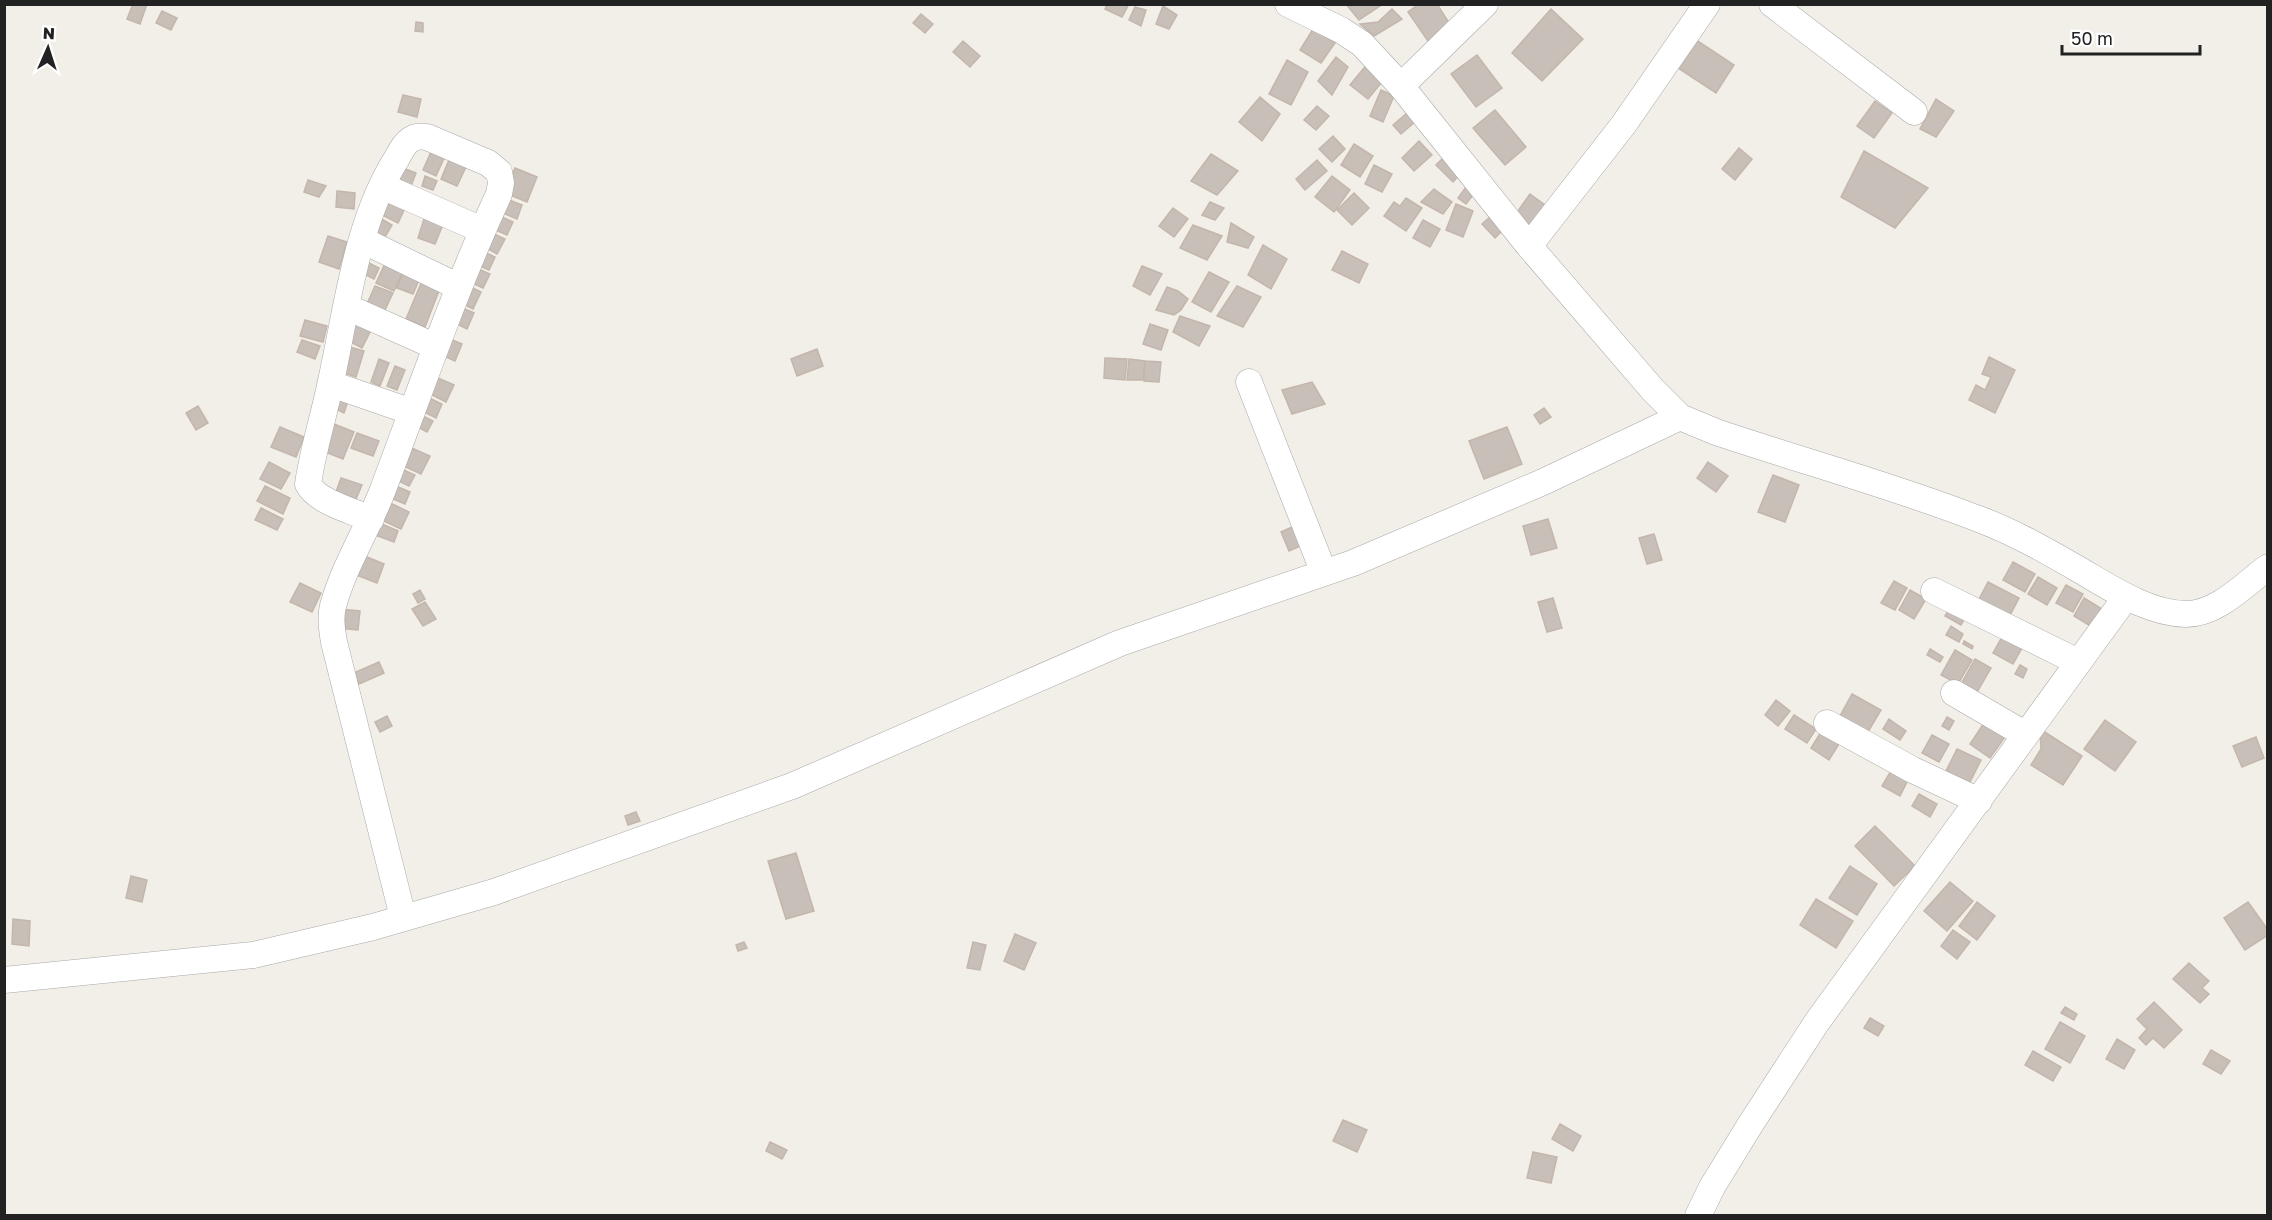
<svg xmlns="http://www.w3.org/2000/svg" width="2272" height="1220" font-family="'Golos Text',sans-serif">
  <rect width="100%" height="100%" fill="#f2efe9"/>
  <!-- building -->
  <path fill="#c7bfb8" stroke="#c4b6ab" stroke-width="1.5" d="M133 4H147L140 24 127 19Z
    M1107 4H1129L1122 17 1105 9Z
    M1346 4H1383L1359 20Z
    M1419 4H1437L1453 29 1430 44 1408 12Z
    M1163 6 1177 15 1169 29 1156 24Z
    M1135 7 1146 10 1141 26 1129 20Z
    M1392 9 1402 19 1374 36 1360 24 1378 22Z
    M1551 9 1583 39 1542 81 1512 53Z
    M162 11 177 18 171 30 156 23Z
    M921 14 933 24 925 33 913 23Z
    M416 22 423 23V32L415 31Z
    M1313 29 1335 43 1321 63 1300 50Z
    M1693 38 1734 65 1716 93 1675 66Z
    M963 41 980 56 970 67 953 52Z
    M1477 55 1502 88 1476 107 1451 74Z
    M1336 57 1348 67 1332 95 1318 81Z
    M1287 60 1308 72 1291 105 1269 94Z
    M1368 63 1386 77 1368 99 1350 85Z
    M1381 90 1394 96 1383 122 1370 116Z
    M403 95 421 99 417 117 398 112Z
    M1260 97 1280 114 1262 141 1239 122Z
    M1936 99 1954 111 1936 137 1920 129Z
    M1875 101 1892 113 1874 138 1857 126Z
    M1317 106 1329 116 1316 130 1304 120Z
    M1495 110 1526 147 1505 165 1473 128Z
    M1408 112 1416 121 1401 134 1393 125Z
    M1333 136 1345 149 1332 162 1319 149Z
    M1419 141 1432 155 1414 171 1402 158Z
    M1354 144 1373 156 1360 177 1341 165Z
    M1739 148 1752 159 1735 180 1722 169Z
    M1864 151 1928 188 1895 228 1841 197Z
    M431 152 444 158 436 176 423 170Z
    M1211 154 1238 171 1217 195 1191 181Z
    M1444 157 1461 173 1453 182 1436 165Z
    M449 160 466 167 457 186 441 179Z
    M1317 160 1327 171 1305 190 1296 179Z
    M1374 165 1392 174 1382 192 1365 184Z
    M400 167 416 173 411 186 395 180Z
    M515 168 537 177 527 202 505 193Z
    M425 176 437 181 433 190 422 186Z
    M1332 176 1350 190 1334 212 1315 197Z
    M308 180 326 186 319 197 304 192Z
    M1468 184 1476 191 1466 204 1458 198Z
    M1434 189 1452 202 1443 214 1421 202Z
    M337 191 355 193 354 209 336 207Z
    M1354 193 1369 208 1352 225 1337 210Z
    M1530 194 1545 205 1531 226 1515 215Z
    M385 198 405 208 398 223 378 213Z
    M504 198 522 205 517 219 498 211Z
    M1406 198 1422 208 1406 231 1384 216 1394 202 1400 206Z
    M1210 202 1224 208 1215 220 1202 215Z
    M1456 204 1473 211 1463 237 1446 230Z
    M1173 208 1188 219 1174 237 1159 226Z
    M497 215 513 222 507 235 491 228Z
    M425 216 444 222 435 244 418 238Z
    M1491 216 1504 229 1495 238 1482 224Z
    M378 217 392 225 385 237 371 230Z
    M1423 220 1440 229 1430 247 1413 238Z
    M1231 223 1254 237 1248 248 1227 242Z
    M1193 225 1222 236 1207 260 1180 248Z
    M488 231 505 239 497 254 481 245Z
    M328 236 347 242 339 269 319 262Z
    M1263 245 1287 259 1271 289 1248 275Z
    M480 250 495 257 489 270 473 263Z
    M1342 251 1368 264 1359 283 1332 270Z
    M365 261 379 268 374 279 360 272Z
    M386 261 404 269 394 291 376 283Z
    M472 266 490 274 483 288 465 280Z
    M1142 266 1162 274 1150 295 1133 286Z
    M1209 272 1229 282 1211 312 1192 302Z
    M403 273 419 280 413 294 397 288Z
    M422 281 440 288 425 327 406 319Z
    M467 285 481 292 473 309 459 302Z
    M375 286 393 293 384 312 367 304Z
    M1237 286 1261 297 1243 327 1217 316Z
    M1167 287 1178 291 1188 299 1181 310 1174 315 1156 310Z
    M456 305 474 313 467 329 449 320Z
    M1180 316 1210 326 1199 346 1173 332Z
    M305 320 327 326 323 342 300 336Z
    M354 320 372 328 362 348 345 339Z
    M1150 324 1168 330 1161 350 1143 344Z
    M445 337 462 344 455 361 437 353Z
    M302 340 320 346 315 359 297 352Z
    M346 346 364 351 356 377 338 371Z
    M817 349 823 366 797 376 791 359Z
    M1989 357 2015 370 1995 413 1969 400 1976 385 1985 390 1991 377 1982 374Z
    M1105 358 1127 359 1125 380 1104 378Z
    M379 359 389 363 380 386 371 382Z
    M1129 359 1145 361 1143 380H1127Z
    M1145 361 1161 362 1159 382 1144 381Z
    M395 366 405 370 397 390 387 386Z
    M431 375 454 385 446 402 424 391Z
    M1312 382 1325 404 1292 414 1282 390Z
    M423 395 442 404 436 418 416 408Z
    M336 396 348 401 344 413 331 407Z
    M198 406 208 423 196 430 186 413Z
    M1544 408 1551 417 1540 424 1534 415Z
    M415 412 433 421 427 432 410 423Z
    M329 422 354 432 343 459 318 449Z
    M280 427 304 437 296 457 271 447Z
    M1507 427 1522 464 1484 479 1469 441Z
    M357 433 379 441 373 456 351 448Z
    M405 445 430 456 421 474 397 463Z
    M269 462 290 473 281 489 260 479Z
    M1708 462 1728 476 1716 492 1697 478Z
    M397 467 415 475 409 486 392 478Z
    M1773 475 1799 485 1785 522 1758 512Z
    M341 478 362 485 356 499 336 492Z
    M391 484 410 492 405 504 386 496Z
    M265 486 290 498 283 514 257 501Z
    M386 501 409 512 401 529 377 518Z
    M261 508 283 519 277 530 255 520Z
    M1548 519 1557 548 1531 555 1523 526Z
    M375 521 398 531 394 542 370 533Z
    M1299 524 1307 543 1289 551 1281 532Z
    M1654 534 1662 560 1647 564 1639 538Z
    M362 555 384 564 377 583 354 574Z
    M2013 562 2035 574 2025 592 2003 580Z
    M2038 577 2057 588 2047 605 2028 594Z
    M1894 581 1907 588 1895 610 1881 603Z
    M1988 582 2019 598 2007 621 1976 605Z
    M300 583 321 593 312 612 290 602Z
    M2066 585 2083 594 2073 612 2056 603Z
    M420 590 425 599 418 603 413 594Z
    M1910 590 1926 599 1914 619 1899 610Z
    M1553 598 1562 628 1547 632 1538 602Z
    M2084 598 2102 609 2092 627 2074 616Z
    M425 602 436 619 423 626 412 609Z
    M1950 607 1966 616 1961 625 1945 616Z
    M339 609 360 611 358 630 337 628Z
    M1951 626 1963 634 1959 642 1946 635Z
    M2002 637 2022 648 2013 664 1993 653Z
    M1964 641 1973 646 1972 649 1963 644Z
    M1930 649 1943 657 1940 662 1927 655Z
    M1955 650 1972 660 1958 684 1941 675Z
    M1975 659 1991 668 1976 694 1960 686Z
    M379 662 384 673 359 684 354 673Z
    M2020 665 2027 669 2023 678 2015 674Z
    M1852 694 1881 710 1868 732 1840 716Z
    M1776 700 1790 711 1778 726 1765 715Z
    M1794 715 1816 729 1807 743 1785 729Z
    M387 716 392 726 380 732 375 722Z
    M1947 717 1954 721 1949 730 1942 726Z
    M1889 719 1906 731 1900 740 1883 729Z
    M1986 720 2007 734 1990 758 1970 744Z
    M2105 720 2136 742 2115 771 2084 749Z
    M2040 729 2082 756 2063 785 2031 765 2041 749Z
    M1821 732 1839 744 1829 760 1811 748Z
    M1932 735 1949 744 1939 762 1922 753Z
    M2256 737 2264 758 2242 767 2233 746Z
    M1957 749 1981 760 1967 788 1943 777Z
    M1892 769 1909 778 1900 796 1882 786Z
    M1919 794 1937 804 1930 817 1912 806Z
    M636 812 640 821 628 825 625 816Z
    M1875 826 1915 866 1894 886 1855 846Z
    M796 853 814 911 786 919 768 861Z
    M1850 866 1877 884 1857 915 1829 898Z
    M131 876 147 880 142 902 126 898Z
    M1950 882 1973 901 1947 931 1924 911Z
    M1816 899 1853 921 1836 948 1800 925Z
    M1977 902 1995 916 1977 940 1959 926Z
    M2248 902 2268 930V935L2245 950 2224 918Z
    M13 919 30 921 29 946 12 944Z
    M1953 930 1970 942 1957 959 1941 946Z
    M1015 934 1036 943 1024 970 1004 961Z
    M744 942 747 948 738 951 736 945Z
    M973 942 986 945 980 970 967 968Z
    M2189 963 2209 981 2202 988 2209 994 2200 1003 2173 979Z
    M2154 1002 2182 1030 2164 1048 2153 1038 2146 1045 2139 1038 2147 1029 2137 1019Z
    M2065 1007 2077 1014 2074 1020 2061 1013Z
    M1870 1018 1884 1026 1878 1036 1864 1028Z
    M2060 1022 2085 1036 2070 1063 2045 1049Z
    M2117 1039 2135 1050 2124 1069 2106 1059Z
    M2211 1050 2230 1061 2221 1074 2203 1064Z
    M2033 1051 2061 1067 2053 1081 2025 1065Z
    M1343 1120 1367 1130 1357 1152 1333 1141Z
    M1560 1124 1581 1136 1573 1151 1552 1139Z
    M770 1142 787 1150 782 1159 766 1151Z
    M1533 1152 1557 1157 1551 1183 1527 1178Z"/>
  <g fill="none" stroke-linecap="round" stroke-linejoin="round">
    <!-- minor casing -->
    <g stroke="#a9a9a9" stroke-width="27">
      <path id="minor" d="M1288 4 1341 30 1362 44 1401 86 1529 246 1653 390 1680 417 1716 432C1802 461 1891 485 1976 518 2012 531 2045 550 2078 569 2111 588 2147 613 2186 614 2217 614 2244 585 2268 567
        M1772 4 1914 112
        M1401 86 1485 4
        M382 186 482 230
        M362 240 459 287
        M1529 246 1624 124 1707 4
        M347 307 434 346
        M1249 382 1324 573
        M331 384 412 412
        M371 519C353 511 317 502 308 484 313 449 324 416 331 381 347 309 356 222 397 158 400 152 404 144 410 140 416 136 420 136 427 137L488 163 499 172 501 183 499 194C454 291 420 392 382 492 367 530 344 566 333 606 330 618 332 630 334 642L403 917
        M1934 591 2078 662
        M1954 693 2026 735
        M1827 723 1913 770 1979 801
        M4 980 253 955 373 927 494 892 792 786 1120 643 1353 563 1543 482 1680 417
        M1698 1216 1712 1187 1750 1125 1817 1022 2126 597"/>
    </g>
    <!-- minor -->
    <use href="#minor" stroke="#fff" stroke-width="26"/>
  </g>
  <!-- border -->
  <rect width="2272" height="1220" fill="none" stroke="#222222" stroke-width="12"/>
  <!-- north arrow -->
  <g transform="translate(48 48) rotate(3)" stroke="#ffffff" stroke-width="4.5" paint-order="stroke">
  <path d="M0-4.5L10 22L0 15L-10 22Z" fill="#222222"/>
  <text y="-9" font-size="16" font-weight="bold" text-anchor="middle" fill="#222222">N</text>
  </g>
  <!-- scale -->
  <path d="M2062 45v9h138v-9" fill="none" stroke="#222222" stroke-width="3"/>
  <text x="2071" y="45" font-size="18" fill="#222222" stroke="#ffffff" stroke-width="4.5" paint-order="stroke">50 m</text>
</svg>
